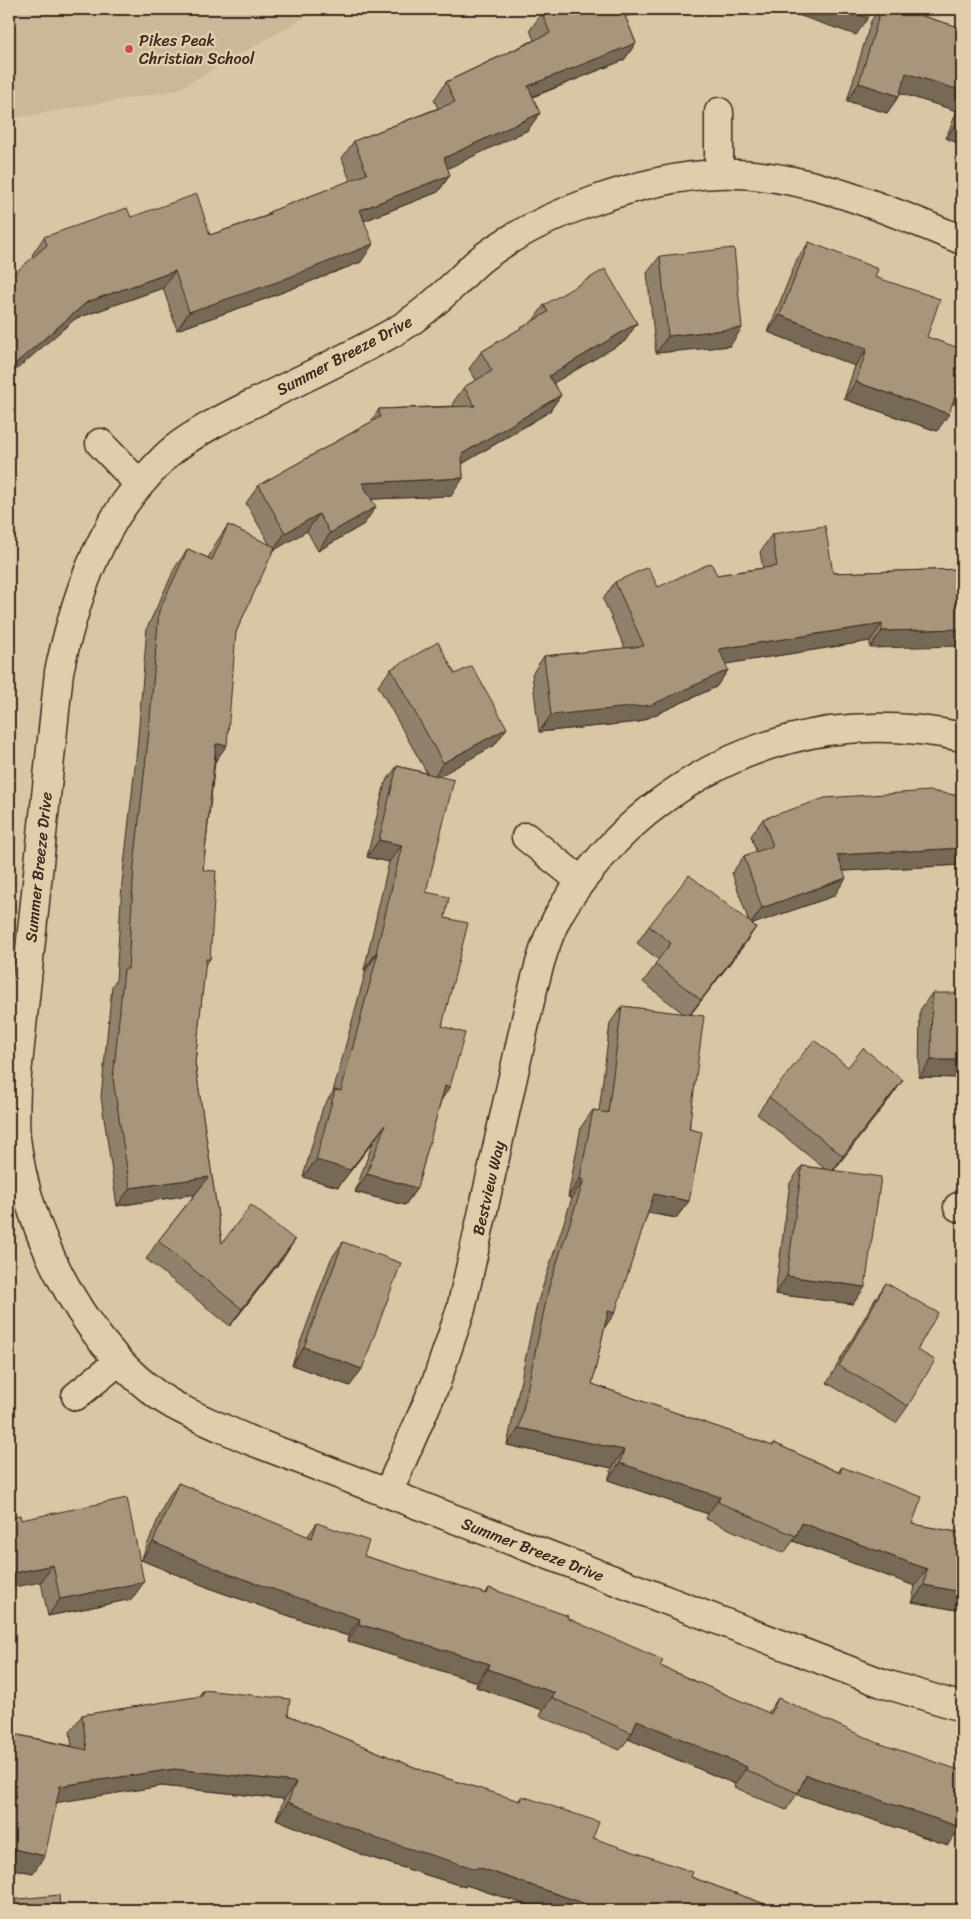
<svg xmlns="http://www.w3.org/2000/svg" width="971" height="1919" font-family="Sriracha,sans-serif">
  <rect width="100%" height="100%" fill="#d9c6a5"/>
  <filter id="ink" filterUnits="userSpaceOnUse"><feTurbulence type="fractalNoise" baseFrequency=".02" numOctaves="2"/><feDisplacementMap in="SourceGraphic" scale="10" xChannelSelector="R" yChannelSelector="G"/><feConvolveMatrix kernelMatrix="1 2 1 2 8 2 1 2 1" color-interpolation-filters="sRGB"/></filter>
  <g filter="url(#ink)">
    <!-- built -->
    <path fill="#cab899" d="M9 9H320L177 90 9 119Z"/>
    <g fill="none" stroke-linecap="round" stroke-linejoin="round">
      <!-- minor casing -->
      <g stroke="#3b2a1e" stroke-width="31">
        <path id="minor" d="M719 174V112
          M962 240C887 209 801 171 718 174 644 177 544 213 485 256 474 264 465 274 456 283 437 301 417 319 394 332 351 356 306 377 262 399 232 414 200 429 174 449 162 458 152 471 142 482 96 532 73 607 59 672L16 1084C16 1102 14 1120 16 1138 27 1228 78 1333 151 1390 175 1410 219 1426 249 1440L882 1683 962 1707
          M100 443 139 484
          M526 837 581 881
          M958 1207 962 1208
          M76 1396 119 1361
          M388 1493 436 1383 461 1309 530 1001C537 973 544 944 557 918 567 898 582 880 596 863 644 804 716 758 790 739 844 724 907 725 962 737"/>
      </g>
      <!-- minor -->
      <use href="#minor" stroke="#e0cdab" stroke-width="28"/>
    </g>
    <!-- wall -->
    <path fill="#90816b" stroke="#3b2a1e" d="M879 9H899L962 28V145L946 138 957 111 900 93 887 113 847 101 871 21Z
      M542 13 625 16 636 43 624 60 533 97 528 130 447 168 450 175 438 192 364 221 361 262 265 299 177 330 163 288 75 319 33 257 32 255 44 237 131 217 210 235 266 216 269 212 350 181 342 158 354 141 438 108 434 100 446 82 534 40 530 30Z
      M809 242 875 277 927 337 953 403 937 431 844 399 855 366 768 332 797 259Z
      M660 256 730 346 656 353 647 273Z
      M544 305 637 323 625 341 553 383 561 395 549 412 462 464 463 478 451 496 371 499 364 524 318 551 307 531 273 550 236 632 215 762 203 870 210 959 205 965 195 1063 222 1243 295 1240 283 1258 230 1326 146 1259 158 1241 195 1194 117 1206 101 1097 112 986 116 981 122 883 137 749 147 628 176 566 188 549 208 558 216 543 228 525 270 545 246 503 259 485 371 422 379 409 454 406 452 404 464 387 476 380 469 369 481 352 533 321Z
      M772 534 833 573 962 569 870 648V641L725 664 728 670 716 687 639 722 539 732 532 674 544 656 625 648 603 599 615 582 658 587 717 575 763 568 760 552Z
      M391 669 495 745 438 776 426 892 445 918 441 1099 417 1188 405 1205 355 1192 373 1142 338 1187 303 1177 323 1107 333 1092 366 970H364L389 862 367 857 385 783 397 766 427 773 378 686Z
      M962 796V865L843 871 834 896 752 924 756 927 744 945 691 1014 689 1201 676 1218 648 1213 604 1329 592 1384 772 1446 774 1443 838 1472 842 1467 912 1524 962 1533V1611L912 1602 915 1586 793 1541 784 1553 706 1519 708 1514 608 1480 612 1468 507 1445 537 1304 572 1198 568 1197 581 1127 593 1110 599 1111 610 1023 622 1006 684 1014 643 982 659 960 637 943 649 926 749 922 732 873 744 856 756 851 751 836 763 819Z
      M962 882V911H958Z
      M932 993 962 1078 919 1077 920 1010Z
      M848 1067 903 1080 891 1097 833 1170 853 1304 775 1294 790 1183 802 1166 825 1169 757 1114 769 1097Z
      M343 1242 350 1386 292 1365 331 1259Z
      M886 1283 917 1350 908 1406 896 1423 827 1383 874 1301Z
      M178 1483 307 1537 317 1523 364 1556 485 1594 489 1588 567 1618 660 1666 768 1713 778 1698 948 1845 797 1794 786 1810 734 1787 735 1784 628 1739 620 1750 540 1716 543 1710 476 1687 477 1682 347 1641 348 1636 217 1591 141 1560 166 1500Z
      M21 1520 132 1599 48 1616 41 1582Z
      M203 1690 288 1715 426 1772 518 1801 522 1796 593 1838 691 1877 781 1910H542L466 1885 465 1887 366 1856 276 1819 284 1799 162 1786 57 1802 33 1873 9 1868V1733L72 1746 70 1732 82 1715 198 1697Z"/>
    <!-- shaded-wall -->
    <path fill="#766957" stroke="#3b2a1e" d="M622 9H697L617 17Z
      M780 9H842L868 18 856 35Z
      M636 43 624 60 516 103 528 86Z
      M906 73 962 91V104L957 111 893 91Z
      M859 83 899 96 887 113 847 101Z
      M540 113 528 130 432 176 444 158Z
      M958 121 962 123V145L946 138Z
      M450 175 438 192 348 227 360 210Z
      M373 244 361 262 265 299 177 330 189 312Z
      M175 271 163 288 75 319 9 376V369L87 302Z
      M780 315 867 349 855 366 768 332Z
      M637 323 625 341 537 393 549 376Z
      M742 328 730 346 656 353 668 336Z
      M856 382 949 414 937 431 844 399Z
      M959 384 962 385V407L947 401Z
      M561 395 549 412 450 471 462 454Z
      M463 478 451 496 350 500 362 483Z
      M376 507 364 524 318 551 330 533Z
      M319 514 307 531 273 551 285 533Z
      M882 624 870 641 707 667 719 649Z
      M962 629V646L870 648 882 631Z
      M728 670 716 687 639 722 539 732 551 715Z
      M507 728 495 745 431 781 443 763Z
      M216 744 227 745 215 762Z
      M379 840 402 845 389 862 367 857Z
      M962 848V865L825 872 837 855Z
      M846 878 834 896 750 925 762 908Z
      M962 905V911H958Z
      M756 927 744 945 688 1017 701 1000Z
      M376 953H378L366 970H364Z
      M931 1060H962V1078L919 1077Z
      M903 1080 891 1097 831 1174 843 1156Z
      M445 1086 450 1087 438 1105Z
      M385 1125 373 1142 338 1187 303 1177 316 1160Z
      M367 1174 417 1188 405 1205 355 1192Z
      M209 1177 197 1194 117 1206 130 1188Z
      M580 1179 584 1180 572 1198 568 1197Z
      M654 1194 689 1201 676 1218 642 1211Z
      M295 1240 283 1258 230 1326 242 1309Z
      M787 1276 865 1287 853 1304 775 1294Z
      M608 1311 615 1313 603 1330Z
      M304 1347 362 1369 350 1386 292 1365Z
      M519 1428 624 1450 612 1468 507 1445Z
      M620 1463 720 1497 708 1514 608 1480Z
      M802 1523 927 1569 915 1586 793 1541 796 1536Z
      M153 1542 360 1619 348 1636 217 1591 141 1560Z
      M53 1565 41 1582 9 1588V1574Z
      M144 1582 132 1599 48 1616 60 1599Z
      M924 1585 962 1592V1611L912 1602Z
      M359 1624 490 1664 477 1682 347 1641Z
      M488 1669 555 1693 543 1710 476 1687Z
      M637 1720 747 1767 735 1784 628 1739 632 1733Z
      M174 1769 296 1782 284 1799 162 1786 48 1804 60 1786Z
      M806 1775 960 1827 948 1845 797 1794Z
      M288 1802 592 1906 588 1910H542L466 1885 465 1887 366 1856 276 1819Z
      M9 1848 45 1856 33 1873 9 1868Z"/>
    <!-- building -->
    <path fill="#a8967c" stroke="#3b2a1e" d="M552 9H622L636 43 528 86 540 113 444 158 450 175 360 210 373 244 277 282 189 312 175 271 87 302 10 368 9 373V278L47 245 44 237 127 208 131 217 197 194 210 235 270 215 269 212 367 174 354 141 455 102 446 82 550 33 542 13Z
      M842 9H871L868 18Z
      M881 9H899L962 28V91L906 73 899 96 859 83Z
      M962 111V123L958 121Z
      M809 242 878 269 875 277 940 299 927 337 962 349V385L959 384 949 414 856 382 867 349 780 315Z
      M734 248 742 328 668 336 660 256Z
      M605 269 637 323 549 376 561 395 462 454 463 478 362 483 376 507 330 533 319 514 285 533 259 485 380 417 379 409 475 406 464 387 492 371 481 352 548 312 544 305Z
      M228 525 275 547 236 632 227 745 216 744 203 870 216 871 210 959H206L195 1063 222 1243 251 1205 295 1240 242 1309 158 1241 209 1177 130 1188 113 1079 124 969H128L134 866 149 731 159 611 188 549 212 560Z
      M825 526 833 573 962 569V629L882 631V624L719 649 728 670 651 705 551 715 544 656 644 646 615 582 648 567 658 587 711 563 717 575 777 566 772 534Z
      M438 642 455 674 472 666 507 728 443 763 391 669Z
      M397 766 454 780 426 892 449 897 445 918 468 923 442 1026 465 1033 450 1087 445 1086 417 1188 367 1174 385 1125 350 1170 316 1160 335 1090 341 1091 378 953H376L402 845 379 840Z
      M930 791 962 796V848L837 855 846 878 762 908 744 856 773 846 763 819 825 798Z
      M689 875 756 927 701 1000 655 964 671 943 649 926Z
      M932 993H962V1060H931Z
      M622 1006 704 1016 689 1129 702 1132 689 1201 654 1194 615 1313 608 1311 592 1384 773 1446 774 1443 840 1473 842 1467 922 1497 912 1524 962 1533V1592L924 1585 927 1569 802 1523 796 1536 718 1502 720 1497 620 1463 624 1450 519 1428 549 1287 584 1180 580 1179 593 1110 608 1113Z
      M814 1040 848 1067 863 1048 903 1080 843 1156 769 1097Z
      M802 1166 881 1177 865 1287 787 1276Z
      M343 1242 401 1263 362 1369 304 1347Z
      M886 1283 938 1313 917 1350 935 1360 908 1406 839 1366Z
      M178 1483 312 1538 317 1523 369 1541 364 1556 487 1594 489 1588 568 1616 567 1618 663 1660 660 1666 771 1714 778 1698 878 1743 962 1771V1821L960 1827 806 1775 798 1793 746 1770 747 1767 637 1720 632 1733 552 1698 555 1693 488 1669 490 1664 359 1624 360 1619 229 1574 153 1542Z
      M127 1498 144 1582 60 1599 53 1565 9 1574V1518L20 1515 21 1520Z
      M203 1690 290 1699 288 1715 426 1772 520 1801 522 1796 599 1822 593 1838 693 1872 691 1877 781 1910H590L592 1906 478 1867 477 1869 378 1839 288 1802 296 1782 174 1769 60 1786 45 1856 9 1848V1733L87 1750 82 1715 202 1696Z
      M59 1895 60 1910H9V1900Z"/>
  </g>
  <!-- markers -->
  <circle fill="#d1495b" stroke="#e0cdab" stroke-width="2" cx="129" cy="49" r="5"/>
  <g text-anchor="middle" stroke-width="5" stroke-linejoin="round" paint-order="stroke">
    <!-- poi labels -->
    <g font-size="16" fill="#3b2a1e" stroke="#e0cdab" text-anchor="start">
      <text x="139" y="46">Pikes Peak<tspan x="139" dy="18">Christian School</tspan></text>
    </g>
    <!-- street labels -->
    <g font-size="16" fill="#3b2a1e" stroke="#e0cdab">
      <text transform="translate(344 355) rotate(-28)" y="6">Summer Breeze Drive</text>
      <text transform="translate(38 867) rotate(-84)" y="6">Summer Breeze Drive</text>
      <text transform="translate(488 1188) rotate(-77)" y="6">Bestview Way</text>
      <text transform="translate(533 1549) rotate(21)" y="6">Summer Breeze Drive</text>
    </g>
  </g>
  <!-- margin -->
  <rect width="971" height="1919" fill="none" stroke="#e0cdab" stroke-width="30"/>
  <rect x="15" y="15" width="941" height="1889" fill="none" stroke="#3b2a1e" stroke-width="2" filter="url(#ink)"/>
</svg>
